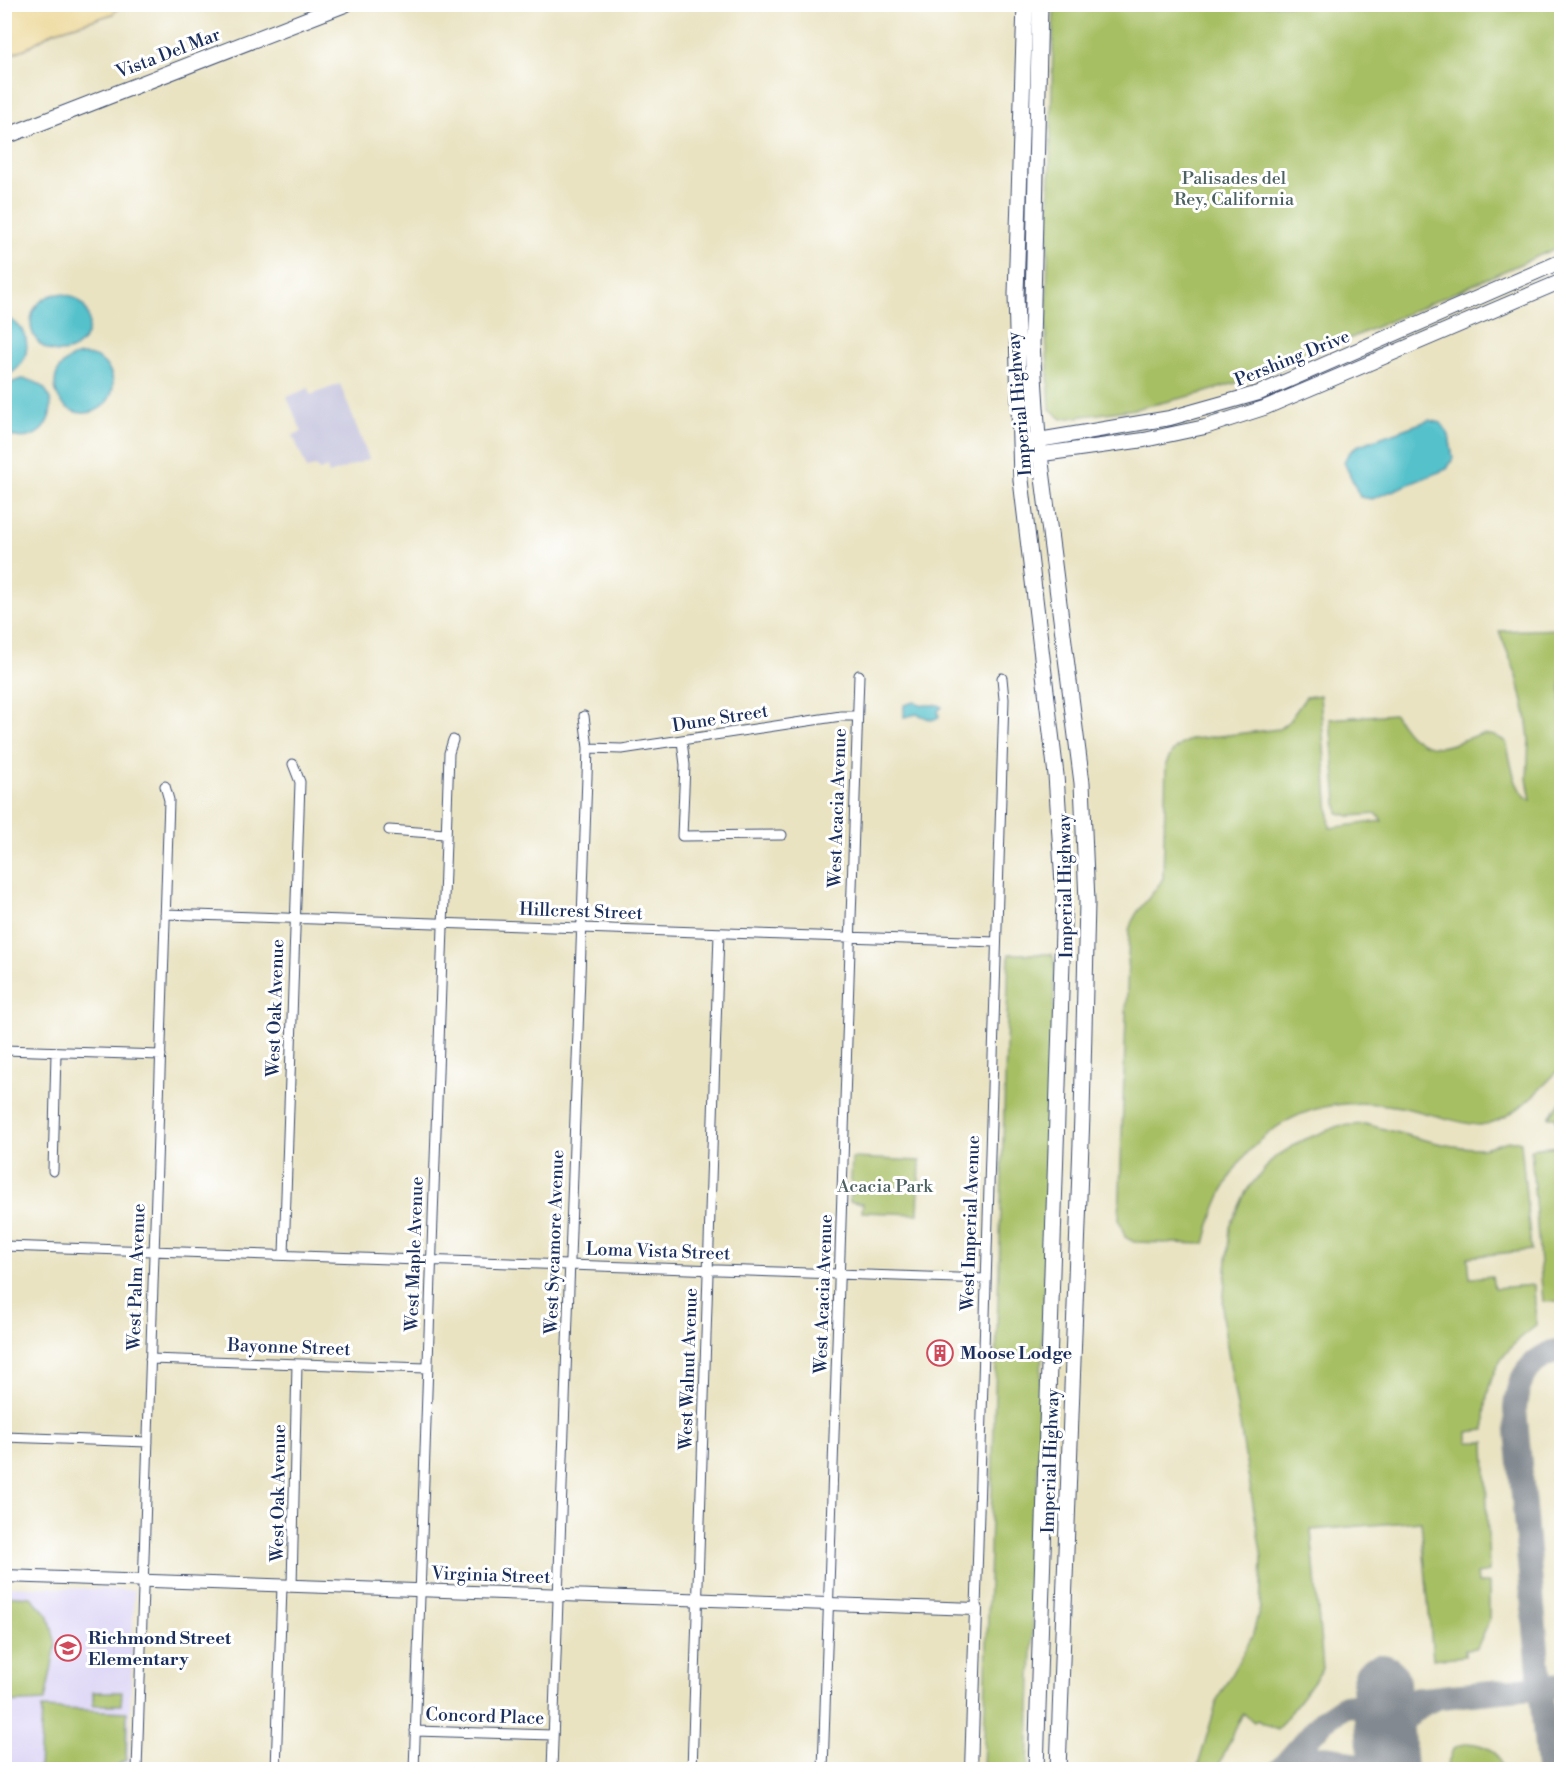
<svg xmlns="http://www.w3.org/2000/svg" width="1566" height="1774" font-family="'Libre Bodoni',serif">
  <rect width="100%" height="100%" fill="#fff"/>
  <filter id="ink" filterUnits="userSpaceOnUse"><feTurbulence type="fractalNoise" baseFrequency=".0167" numOctaves="2"/><feDisplacementMap in="SourceGraphic" scale="12" xChannelSelector="R" yChannelSelector="G"/><feConvolveMatrix kernelMatrix="1 2 1 2 8 2 1 2 1" color-interpolation-filters="sRGB"/></filter>
  <filter id="wash" filterUnits="userSpaceOnUse"><feTurbulence type="fractalNoise" baseFrequency=".008" numOctaves="4" result="noise"/><feDisplacementMap in="SourceGraphic" scale="24" xChannelSelector="R" yChannelSelector="G"/><feGaussianBlur stdDeviation="1.35" result="paint"/><feColorMatrix in="noise" values="0 0 0 0 0 0 0 0 0 0 0 0 0 0 0 0 0 1.4 0 .05"/><feComposite in="paint" operator="in"/></filter>
  <g filter="url(#wash)">
    <rect width="100%" height="100%" fill="#e9e3c2"/>
    <!-- built -->
    <path fill="#ddd5f6" d="M5 1586 134 1590 128 1769H5Z"/>
    <!-- industrial -->
    <path fill="#c2c1dc" d="M340 384 369 459 329 474 327 468 319 471 316 466 307 469 293 435 302 432 287 397 309 388 311 395Z"/>
    <!-- green -->
    <path fill="#a7bf64" stroke="#617761" stroke-width="1.5" d="M1054 5H1561V246L1278 370 1203 393 1135 409 1062 419 1050 409 1046 333Z
      M1561 629V1068C1539 1089 1513 1122 1480 1125 1469 1126 1417 1110 1400 1107 1296 1088 1227 1143 1205 1244L1134 1242 1125 1237 1119 1220 1129 930C1134 909 1153 897 1163 878L1166 764C1172 750 1178 744 1193 739L1279 729 1289 721 1306 697 1320 695 1330 828 1382 821 1377 814 1350 816 1338 813 1330 719 1394 714C1399 721 1405 731 1411 736 1451 768 1471 716 1506 742 1512 761 1512 791 1531 800L1527 779 1529 739 1526 715 1517 676 1499 631Z
      M1009 954H1052L1055 963 1028 1769 983 1770Z
      M1561 1101V1301L1543 1302 1531 1149 1559 1146 1556 1117H1549Z
      M1365 1124C1403 1133 1441 1148 1480 1148 1494 1148 1507 1137 1521 1142L1531 1250 1468 1257 1470 1278 1492 1276 1494 1288 1534 1285 1536 1326C1496 1354 1484 1382 1485 1430L1468 1432V1442H1485L1489 1572 1477 1574 1478 1583H1489V1621L1477 1648 1465 1649V1656L1433 1659 1421 1521 1311 1530 1323 1669 1277 1730 1257 1720 1254 1722 1243 1713 1217 1769H1197L1218 1698 1252 1637 1260 1608 1262 1559 1222 1316 1230 1227 1246 1191 1274 1158 1301 1141 1338 1126Z
      M852 1158 920 1161 918 1214 862 1212 863 1203 850 1202Z
      M5 1595 31 1597 49 1616 56 1645 45 1701 5 1703Z
      M93 1692H122L121 1705H93Z
      M42 1708 127 1712 126 1760 110 1769H39Z
      M1466 1743C1485 1744 1498 1750 1502 1769H1446L1453 1749Z"/>
    <!-- sand -->
    <path fill="#eeda9e" stroke="#84847e" stroke-width="1.5" d="M5 4H120V5L113 14 53 32 27 48 5 57Z"/>
    <!-- water -->
    <path fill="#54c1cb" stroke="#387894" stroke-width="1.5" d="M31 323a29 29 0 1 1 58 0a29 29 0 1 1-58 0Z
      M5 318C35 327 33 366 5 376Z
      M55 384a29 29 0 1 1 58 0a29 29 0 1 1-58 0Z
      M21 379C74 382 49 459 4 432L5 385Z
      M1429 420 1441 423 1449 435 1453 459 1447 469 1372 499 1360 497 1344 462 1348 454 1357 446Z
      M915 702 923 705H939L942 707 938 711 939 717 932 720 917 714 904 717V705Z"/>
    <g fill="none" stroke-linecap="round" stroke-linejoin="round">
      <!-- taxiway -->
      <path stroke="#828990" stroke-width="24" d="M1441 1697 1562 1685
        M1280 1770 1323 1721 1345 1706 1443 1697
        M1283 1770C1308 1753 1337 1753 1362 1770
        M1390 1770C1387 1738 1403 1711 1432 1700
        M1548 1770 1515 1409C1517 1379 1531 1356 1562 1350"/>
      <!-- runway -->
      <path stroke="#828990" stroke-width="58" d="M1381 1683 1388 1770"/>
    </g>
  </g>
  <g filter="url(#ink)">
    <g fill="none" stroke-linecap="round" stroke-linejoin="round">
      <!-- minor casing -->
      <g stroke="#3a4a6d" stroke-width="11">
        <path id="minor" d="M682 741 685 765 682 836 782 835
          M588 748 622 749 841 716H857
          M389 830 445 834
          M165 914 996 942
          M4 1050 161 1055
          M53 1171 56 1053
          M4 1246 986 1279
          M284 1255 300 782 293 764
          M150 1359 427 1368
          M4 1437 148 1442
          M292 1586 297 1364
          M976 1609 1004 699 1002 678
          M415 1731 553 1735
          M137 1770 169 800 165 786
          M276 1770 282 1586
          M414 1770 449 753 453 740
          M552 1770 588 748 584 716
          M692 1770 719 933
          M823 1770 859 675"/>
      </g>
      <!-- tertiary casing -->
      <g stroke="#3a4a6d" stroke-width="14">
        <path id="tertiary" d="M4 1576 976 1609 971 1770"/>
      </g>
      <!-- secondary casing -->
      <g stroke="#3a4a6d" stroke-width="16">
        <path id="secondary" d="M1021 443 1170 418 1259 393 1562 261
          M1021 457 1144 440 1205 427 1264 408 1562 281"/>
      </g>
      <!-- primary casing -->
      <g stroke="#3a4a6d" stroke-width="17">
        <path id="primary" d="M1025 4 1016 294 1021 480 1056 775 1064 899 1036 1770
          M1040 4 1032 344 1038 439 1082 783 1087 902 1082 1115 1058 1770
          M4 137 346 4"/>
      </g>
      <!-- minor -->
      <use href="#minor" stroke="#fff" stroke-width="9"/>
      <!-- tertiary -->
      <use href="#tertiary" stroke="#fff" stroke-width="12"/>
      <!-- secondary -->
      <use href="#secondary" stroke="#fff" stroke-width="14"/>
      <!-- primary -->
      <use href="#primary" stroke="#fff" stroke-width="15"/>
    </g>
  </g>
  <!-- icons -->
  <defs>
    <g id="building-ring" transform="scale(1.35)"><circle r="9.5" fill="#fff" stroke="#d1495b" stroke-width="1.5"/><path d="M-4-6H4V6H1V3H-1V6H-4ZM-2.5-4.3h1.7v1.8h-1.7ZM.8-4.3h1.7v1.8H.8ZM-2.5-1h1.7V.8h-1.7ZM.8-1h1.7V.8H.8Z" fill="#d1495b"/></g>
    <g id="school-ring" transform="scale(1.35)"><circle r="9.5" fill="#fff" stroke="#d1495b" stroke-width="1.5"/><path d="M0-5L7-2L0 1L-7-2ZM-4 1L0 2.5L4 1V4Q0 6-4 4Z" fill="#d1495b"/></g>
  </defs>
  <g fill-rule="evenodd">
    <use href="#building-ring" x="940" y="1353"/>
    <use href="#school-ring" x="68" y="1648"/>
  </g>
  <g text-anchor="middle" stroke-width="6" stroke-linejoin="round" paint-order="stroke">
    <!-- street labels -->
    <g font-size="18" fill="#1b2f5e" stroke="#fff">
      <text transform="translate(168 53) rotate(-21)" y="6">Vista Del Mar</text>
      <text transform="translate(1292 358) rotate(-22)" y="6">Pershing Drive</text>
      <text transform="translate(1019 404) rotate(-95)" y="6">Imperial Highway</text>
      <text transform="translate(720 718) rotate(-9)" y="6">Dune Street</text>
      <text transform="translate(837 808) rotate(-88)" y="6">West Acacia Avenue</text>
      <text transform="translate(1065 886) rotate(-91)" y="6">Imperial Highway</text>
      <text transform="translate(581 911) rotate(2)" y="6">Hillcrest Street</text>
      <text transform="translate(275 1008) rotate(-88)" y="6">West Oak Avenue</text>
      <text transform="translate(970 1223) rotate(-88)" y="6">West Imperial Avenue</text>
      <text transform="translate(554 1242) rotate(-88)" y="6">West Sycamore Avenue</text>
      <text transform="translate(658 1251) rotate(2)" y="6">Loma Vista Street</text>
      <text transform="translate(414 1254) rotate(-88)" y="6">West Maple Avenue</text>
      <text transform="translate(136 1277) rotate(-88)" y="6">West Palm Avenue</text>
      <text transform="translate(823 1294) rotate(-88)" y="6">West Acacia Avenue</text>
      <text transform="translate(289 1347) rotate(2)" y="6">Bayonne Street</text>
      <text transform="translate(688 1369) rotate(-88)" y="6">West Walnut Avenue</text>
      <text transform="translate(1050 1461) rotate(-88)" y="6">Imperial Highway</text>
      <text transform="translate(278 1493) rotate(-89)" y="6">West Oak Avenue</text>
      <text transform="translate(491 1575) rotate(2)" y="6">Virginia Street</text>
      <text transform="translate(485 1716) rotate(2)" y="6">Concord Place</text>
    </g>
    <!-- park labels -->
    <g font-size="18" fill="#4c6160" stroke="#fff">
      <text x="1234" y="184">Palisades del<tspan x="1234" dy="21">Rey, California</tspan></text>
      <text x="885" y="1192">Acacia Park</text>
    </g>
    <!-- poi labels -->
    <g font-size="18" font-weight="bold" fill="#1b2f5e" stroke="#fff" text-anchor="start">
      <text x="960" y="1359">Moose Lodge</text>
      <text x="88" y="1644">Richmond Street<tspan x="88" dy="21">Elementary</tspan></text>
    </g>
  </g>
  <!-- margin -->
  <rect width="1566" height="1774" fill="none" stroke="#fff" stroke-width="24"/>
</svg>
